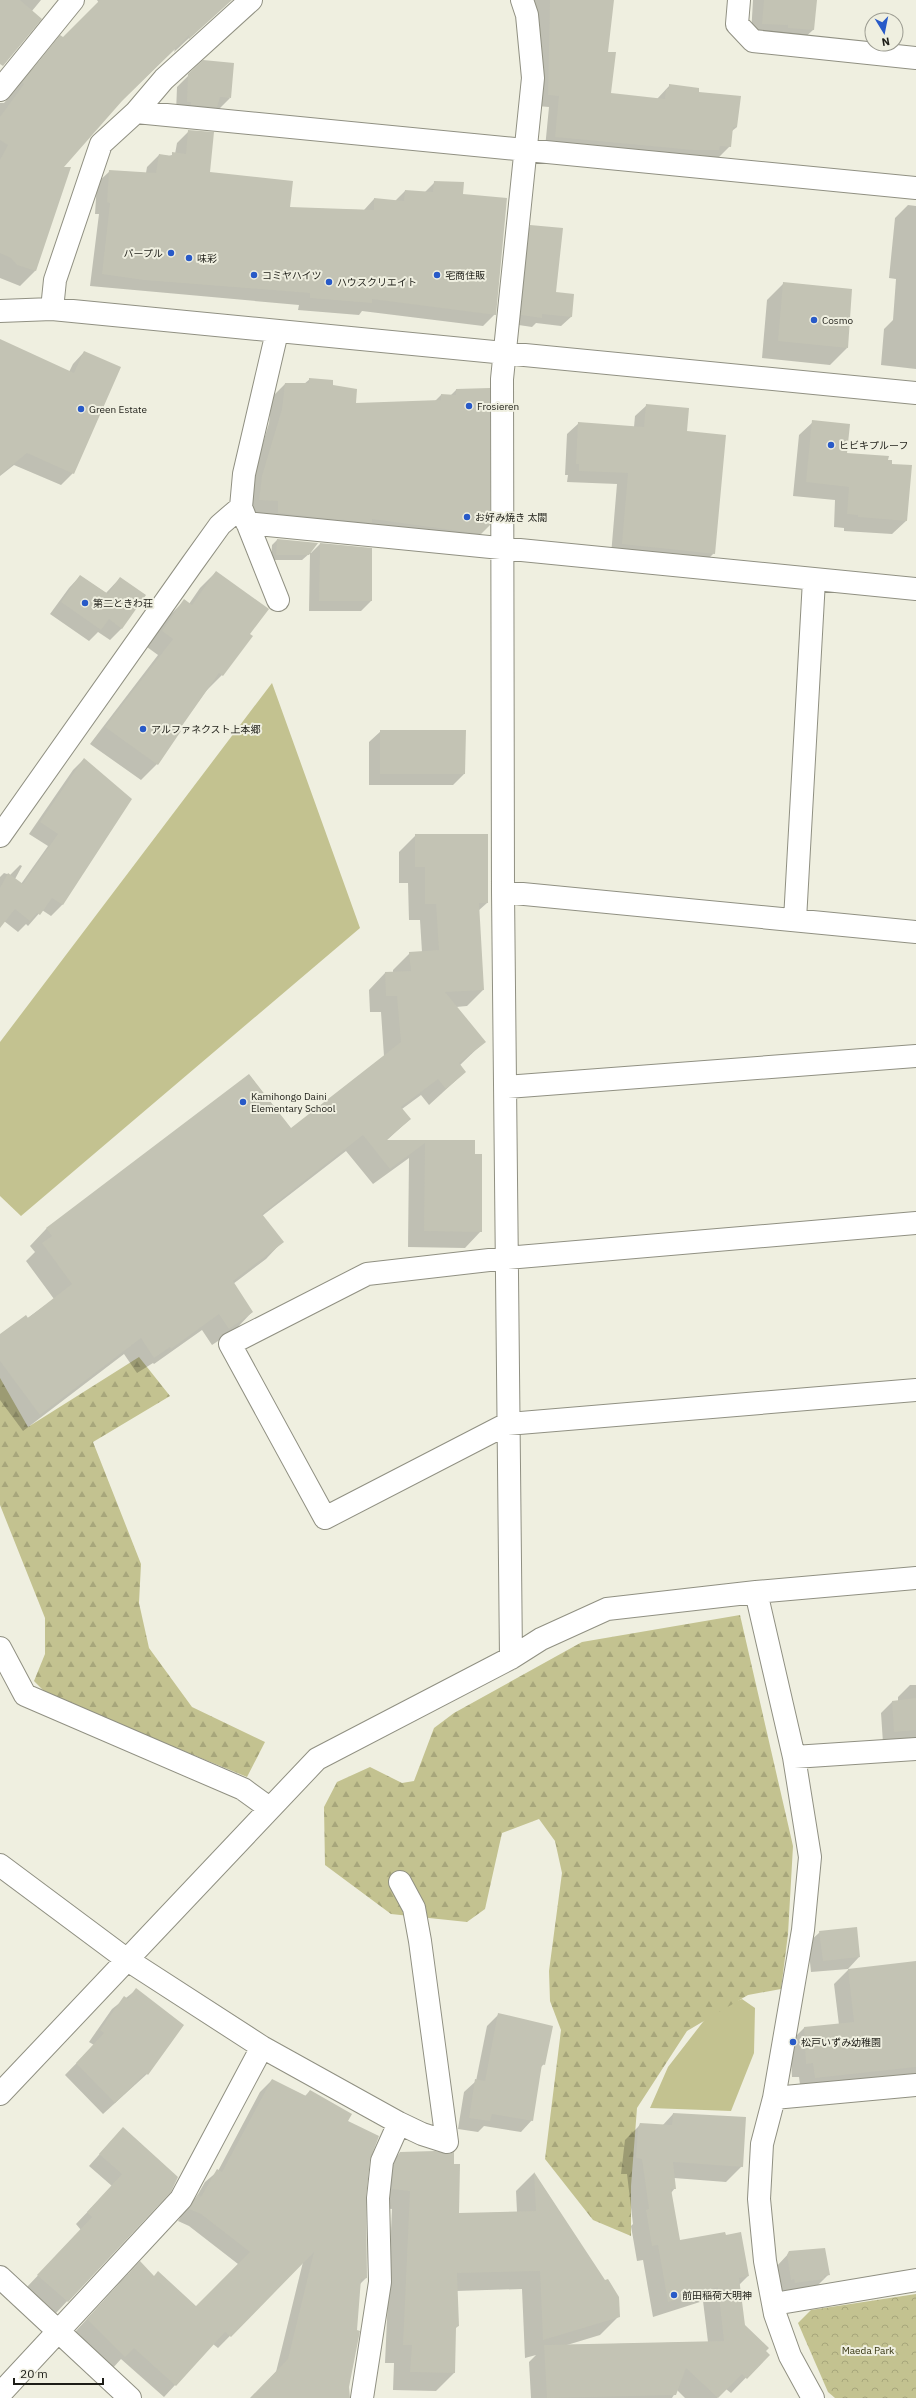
<svg xmlns="http://www.w3.org/2000/svg" width="916" height="2398" font-family="'IBM Plex Sans','Noto Sans JP',sans-serif">
  <defs>
    <pattern id="forest-firs" width="22" height="20" patternUnits="userSpaceOnUse"><rect width="22" height="20" fill="#c3c290"/><path d="M5 1l3.5 6h-7zM16 11l3.5 6h-7z" fill="#a7a67b"/></pattern>
    <pattern id="park-crowns" width="20" height="18" patternUnits="userSpaceOnUse"><rect width="20" height="18" fill="#c3c290"/><path d="M2 6a3 3 0 1 1 6 0M12 15a3 3 0 1 1 6 0" fill="none" stroke="#a7a67b"/></pattern>
  </defs>
  <rect width="100%" height="100%" fill="#efefe0"/>
  <!-- grass -->
  <path fill="#c3c290" d="M272 683 360 928 21 1216 0 1196V1042Z
    M742 1999 755 2008 754 2053 731 2111 650 2108 668 2067 713 2009Z"/>
  <!-- forest -->
  <path fill="url(#forest-firs)" d="M139 1357 170 1396 93 1442 141 1564 139 1603 149 1648 192 1707 265 1742 247 1777 48 1695 34 1681 45 1654V1618L0 1505V1378L28 1427Z
    M740 1615 793 1846 788 1934 781 1989 748 1995 687 2031 637 2108 631 2186V2236L593 2220 545 2159 561 2030 550 2001 549 1971 562 1873 555 1841 539 1819 502 1833 485 1909 467 1922 391 1914 325 1865 324 1807 337 1782 370 1767 402 1783 414 1781 434 1728 454 1713 582 1642Z"/>
  <!-- park -->
  <path fill="url(#park-crowns)" d="M916 2294V2398H835L828 2392 798 2323 811 2310Z"/>
  <!-- shadow -->
  <path fill="#0003" d="M0 0H41L0 50Z
    M97 0 229 1 174 52 175 49 119 103 61 168H69L35 271 20 286 0 278V103H4L28 73 99 3Z
    M530 0H613L607 53 610 94 657 99 670 85 698 93 737 127 732 131 730 146 719 157H711L707 161 545 148 549 107 537 106 539 14 528 13Z
    M753 0H816L813 30 801 41 751 35Z
    M189 75 230 98 219 109 176 113 177 87Z
    M189 131 209 173 289 208 364 210 374 199 395 201 405 191 424 193 435 182 462 195 495 314 483 326 362 311 359 315 298 310 299 305 90 286 99 214H95L97 183 110 171 146 173 147 167 159 155 169 156 175 154 177 143Z
    M908 205 916 206V369L881 365 884 329 893 320 896 279 889 278 895 218Z
    M531 226 555 293 573 295 571 317 561 326 536 323 532 327 512 324 522 235Z
    M784 283 847 348 830 365 762 358 767 300Z
    M0 347 69 372 73 364 84 352 73 473 61 485 14 465 0 476Z
    M310 379 332 386 355 404 435 401 441 395 450 396 456 390 489 525 476 538 265 526 266 514 246 513 249 490 269 423 272 397 285 384H304Z
    M647 405 686 431 714 553 702 565 611 555 617 484 567 482 568 475H565L567 434 579 423 634 427 635 416Z
    M813 422 846 454 887 461 906 521 892 534 844 531V528L834 527 835 500 793 496 799 435Z
    M277 540 311 553 320 544 371 549V601L361 611H309L310 553 302 560H271L272 545Z
    M216 572 249 634 222 675 206 691 177 730 157 764 141 780 90 744 158 655 147 647 168 617 184 601 189 604 200 588Z
    M80 576 106 593 120 578 122 628 110 640 98 632 89 641 50 614 69 588Z
    M381 731 464 774 453 785H369V742Z
    M84 759 130 799 62 905 51 916 42 910 28 926 26 924 18 932 4 921 0 926V877L4 873 10 875 20 865 22 866 15 879 21 884 48 846 29 834 73 770Z
    M416 835 487 903 478 911 483 990 467 1006 456 1007 484 1042 460 1065 465 1072 429 1105 421 1095 402 1109 410 1119 386 1141H474L481 1231 465 1248 408 1247 409 1158 373 1184 346 1151 262 1216 282 1242 266 1259 233 1284 252 1312 236 1329 212 1345 202 1330 154 1364 153 1363 137 1373 124 1354 23 1431 0 1400V1338L54 1299 26 1261 35 1252 30 1246 46 1229 249 1075 291 1129 384 1056 381 1012H370L369 990 385 973H393V970L410 953 422 952 420 920H409L408 883H399V852Z
    M910 1685H916V1739L883 1743 881 1713 892 1702 898 1701V1697Z
    M820 1932 859 1957 848 1969 811 1972 808 1943Z
    M916 1962V2079L801 2092 799 2077H792L790 2042 804 2028 839 2025 834 1984 848 1970Z
    M136 1990 147 2074 103 2114 65 2075 94 2045 89 2042 112 2009Z
    M499 2014 544 2064 540 2068 532 2120 521 2132 484 2126 478 2132 458 2129 464 2092 476 2081 487 2026Z
    M272 2080 305 2096 310 2091 347 2121 369 2159 365 2197 366 2278 360 2284 348 2387 349 2398H252L276 2372 303 2262 218 2348 213 2344 164 2397 121 2359 112 2369 75 2332 128 2274 154 2277 196 2307 238 2264 189 2226 178 2221 186 2208 197 2196 205 2182 218 2171 260 2092Z
    M673 2114 742 2166 726 2182 674 2178 675 2188 671 2193 679 2241 748 2276 739 2285 744 2325 768 2355 731 2393 726 2389 717 2398H685L677 2390 672 2398H531L529 2362 536 2355 525 2358 522 2289 456 2291 458 2326 455 2329 454 2373 436 2391 393 2390 394 2363H385L392 2209 374 2207 382 2171 400 2153 458 2214 517 2212 516 2191 534 2173 605 2282 619 2316 600 2335 567 2345 708 2342 703 2301 653 2317 643 2260 637 2261 631 2226 633 2224 627 2174H621L625 2140 641 2124 662 2126Z
    M123 2128 170 2191 56 2313 27 2287 81 2230 76 2224 112 2186 89 2166Z
    M790 2252 829 2274 817 2286 784 2294 783 2290 779 2291 776 2267Z"/>
  <!-- building -->
  <path fill="#c3c3b4" d="M0 0H20L42 19 3 66 0 64Z
    M100 0H232L189 39V35L122 101 64 167H71L36 271 17 265 11 258 0 253V160L8 145 0 140V117L24 84 22 82 60 35 63 37Z
    M550 0H614L608 52H616L611 93 665 99 666 89H669V84L699 88V92L741 96 737 127H733L731 147 720 146 719 150H693L555 137 559 96 548 95Z
    M764 0H817L814 30 788 28V25L762 24Z
    M203 60 234 63 231 98 220 97 217 107 191 105V102H187L188 74Z
    M188 130 214 132 210 172 293 181 290 207 374 210V198L404 201 405 190 433 192 434 181 464 182 463 194 507 198 496 315 372 299V303L310 298V293L144 280 102 274 110 203 107 202 109 170 156 173 159 154 172 156V152L186 154Z
    M530 225 563 228 556 292 574 294 572 317 542 314V318L521 315Z
    M783 282 852 289 848 348 778 341Z
    M0 339 74 373 84 351 121 367 74 474 27 453 0 475Z
    M309 378 333 380V385L357 389 356 403 441 400V394L456 395V389L490 388V525L481 534 372 519V523L278 513V501L259 500 262 476 282 409 285 383H309Z
    M646 404 689 408 687 431 726 435 715 554 622 544 628 473 579 471V464H576L578 422 644 427Z
    M812 420 850 424 847 453 889 456 888 460H892V464L912 465 907 521 858 517V515L847 514 849 487 806 482Z
    M277 539 318 543 309 555H276Z
    M320 543 372 548V601H319Z
    M216 571 269 609 250 634 253 636 223 676 219 673 179 730 181 731 158 765 105 727 173 639 162 631 184 599 192 605Z
    M80 575 108 594 120 577 146 595 122 629 109 619 101 630 61 602Z
    M380 730H466L465 774H380Z
    M84 758 132 799 63 905 52 898 40 915 37 913 30 921 15 909 0 928V888L8 873 23 884 58 834 40 822Z
    M415 834H488V903H479L484 990 445 992 486 1042 459 1063 466 1072 446 1089 438 1079 401 1107 411 1119 386 1140H475V1154H482V1232L424 1231 425 1143 390 1169 363 1135 262 1214 284 1242 233 1281 253 1312 229 1329 219 1314 171 1349 170 1347 154 1358 141 1338 40 1415 0 1361V1334L26 1315 28 1318 72 1284 42 1243 52 1236 46 1228 249 1074 291 1128 401 1042 397 996H386L385 972 411 971 409 952 439 950 436 904H425V867H415Z
    M916 1698V1730L894 1732 892 1701Z
    M857 1927 860 1957 823 1961 819 1931Z
    M916 1961V2067L815 2078 813 2063 806 2064 804 2027 854 2022 848 1969Z
    M136 1988 184 2025 148 2075 146 2073 115 2103 76 2063 104 2033 100 2030 124 1996 128 1999Z
    M498 2013 553 2026 545 2065 542 2064 533 2121 492 2114 490 2121 469 2118 475 2079 485 2081Z
    M272 2079 306 2096 310 2090 352 2114 348 2121 379 2136 370 2160 366 2198 367 2278 361 2279 357 2330 360 2331 349 2387 350 2398H250L288 2359 314 2252 231 2337 225 2332 176 2386 134 2348 125 2357 87 2319 140 2261 154 2276 158 2271 196 2306 250 2252 201 2214 189 2209 198 2194 201 2197 217 2169 222 2172Z
    M673 2113 746 2117 743 2167 673 2162 676 2189H671L680 2240 725 2232 726 2235 741 2232 749 2276 739 2278 745 2325 769 2348 766 2351 770 2355 747 2379 742 2374 718 2398 686 2368 676 2395 547 2398 544 2345 724 2341 718 2287 668 2302 658 2245 652 2246 646 2210 649 2209 642 2159 636 2158 638 2128 640 2123 672 2125Z
    M123 2127 178 2177 171 2192 68 2302 37 2275 92 2217 87 2212 122 2174 99 2154Z
    M435 2151 449 2154 454 2152V2164H460L459 2213 536 2211 534 2172 605 2280 608 2279 619 2297 620 2317 543 2340 540 2271 457 2273 459 2326 456 2327 455 2373 410 2372 412 2345H403L410 2191 392 2189 394 2164 400 2152Z
    M825 2248 830 2275 824 2276V2279L795 2283 794 2279 791 2280 787 2255 789 2251Z"/>
  <g fill="none" stroke-linecap="round" stroke-linejoin="round">
    <!-- minor casing -->
    <g stroke="#909082" stroke-width="24">
      <path id="minor" d="M739 0 737 24 753 41 916 58
        M0 90 73 0
        M136 112 164 79 251 0
        M52 309 55 280 101 144 136 112 916 188
        M0 311 52 309 916 393
        M277 332 244 474 241 507 278 600
        M247 523 916 589
        M0 836 192 564 220 525 241 507
        M503 892 916 932
        M795 920 814 580
        M506 1087 916 1056
        M916 1223 507 1258 367 1274 230 1344 325 1518 507 1424 916 1390
        M756 1592 794 1757 810 1857 803 1930 774 2098 762 2144 759 2199 765 2261 775 2314 790 2356 813 2398
        M0 1648 25 1695 243 1789 269 1808
        M511 1658 503 892 502 379 533 78 527 15 522 0
        M794 1757 916 1749
        M0 1865 126 1959 262 2047 399 2123 422 2134 447 2142 420 1941 414 1908 400 1882
        M0 2094 317 1759 511 1658 541 1639 607 1609 756 1592 916 1578
        M774 2098 916 2085
        M0 2277 130 2398
        M774 2304 916 2280
        M0 2394 181 2199 262 2047
        M362 2398 380 2282 378 2198 382 2161 399 2123"/>
    </g>
    <!-- minor -->
    <use href="#minor" stroke="#fff" stroke-width="22"/>
  </g>
  <!-- markers -->
  <g fill="#285ac8" stroke="#efefe0" stroke-width="1.5">
    <circle cx="171" cy="253" r="4"/>
    <circle cx="189" cy="258" r="4"/>
    <circle cx="254" cy="275" r="4"/>
    <circle cx="437" cy="275" r="4"/>
    <circle cx="329" cy="282" r="4"/>
    <circle cx="814" cy="320" r="4"/>
    <circle cx="469" cy="406" r="4"/>
    <circle cx="81" cy="409" r="4"/>
    <circle cx="831" cy="445" r="4"/>
    <circle cx="467" cy="517" r="4"/>
    <circle cx="85" cy="603" r="4"/>
    <circle cx="143" cy="729" r="4"/>
    <circle cx="243" cy="1102" r="4"/>
    <circle cx="793" cy="2042" r="4"/>
    <circle cx="674" cy="2295" r="4"/>
  </g>
  <g text-anchor="middle" stroke-width="4" stroke-linejoin="round" paint-order="stroke">
    <!-- poi labels -->
    <g font-size="10" fill="#1d1d17" stroke="#efefe0" text-anchor="start">
      <text x="163" y="257" text-anchor="end">パープル</text>
      <text x="197" y="262">味彩</text>
      <text x="262" y="279">コミヤハイツ</text>
      <text x="445" y="279">宅商住販</text>
      <text x="337" y="286">ハウスクリエイト</text>
      <text x="822" y="324">Cosmo</text>
      <text x="477" y="410">Frosieren</text>
      <text x="89" y="413">Green Estate</text>
      <text x="839" y="449">ヒビキプルーフ</text>
      <text x="475" y="521">お好み焼き 太閤</text>
      <text x="93" y="607">第二ときわ荘</text>
      <text x="151" y="733">アルファネクスト上本郷</text>
      <text x="251" y="1100">Kamihongo Daini<tspan x="251" dy="12">Elementary School</tspan></text>
      <text x="801" y="2046">松戸いずみ幼稚園</text>
      <text x="682" y="2299">前田稲荷大明神</text>
    </g>
    <!-- park labels -->
    <g font-size="10" fill="#34330e" stroke="#efefe0">
      <text x="868" y="2354">Maeda Park</text>
    </g>
  </g>
  <!-- north arrow -->
  <g transform="translate(884 32) rotate(170)"><circle r="19" fill="#efefe0" stroke="#9b9b90"/>
  <path d="M0-3L7 15L0 10L-7 15Z" fill="#285ac8"/>
  <text y="-6" font-size="11" font-weight="bold" text-anchor="middle" fill="#1d1d17">N</text>
  </g>
  <!-- scale -->
  <path d="M14 2378v6h89v-6" fill="none" stroke="#1d1d17" stroke-width="2"/>
  <text x="20" y="2378" font-size="12" fill="#1d1d17" stroke="#efefe0" stroke-width="3" paint-order="stroke">20 m</text>
</svg>
